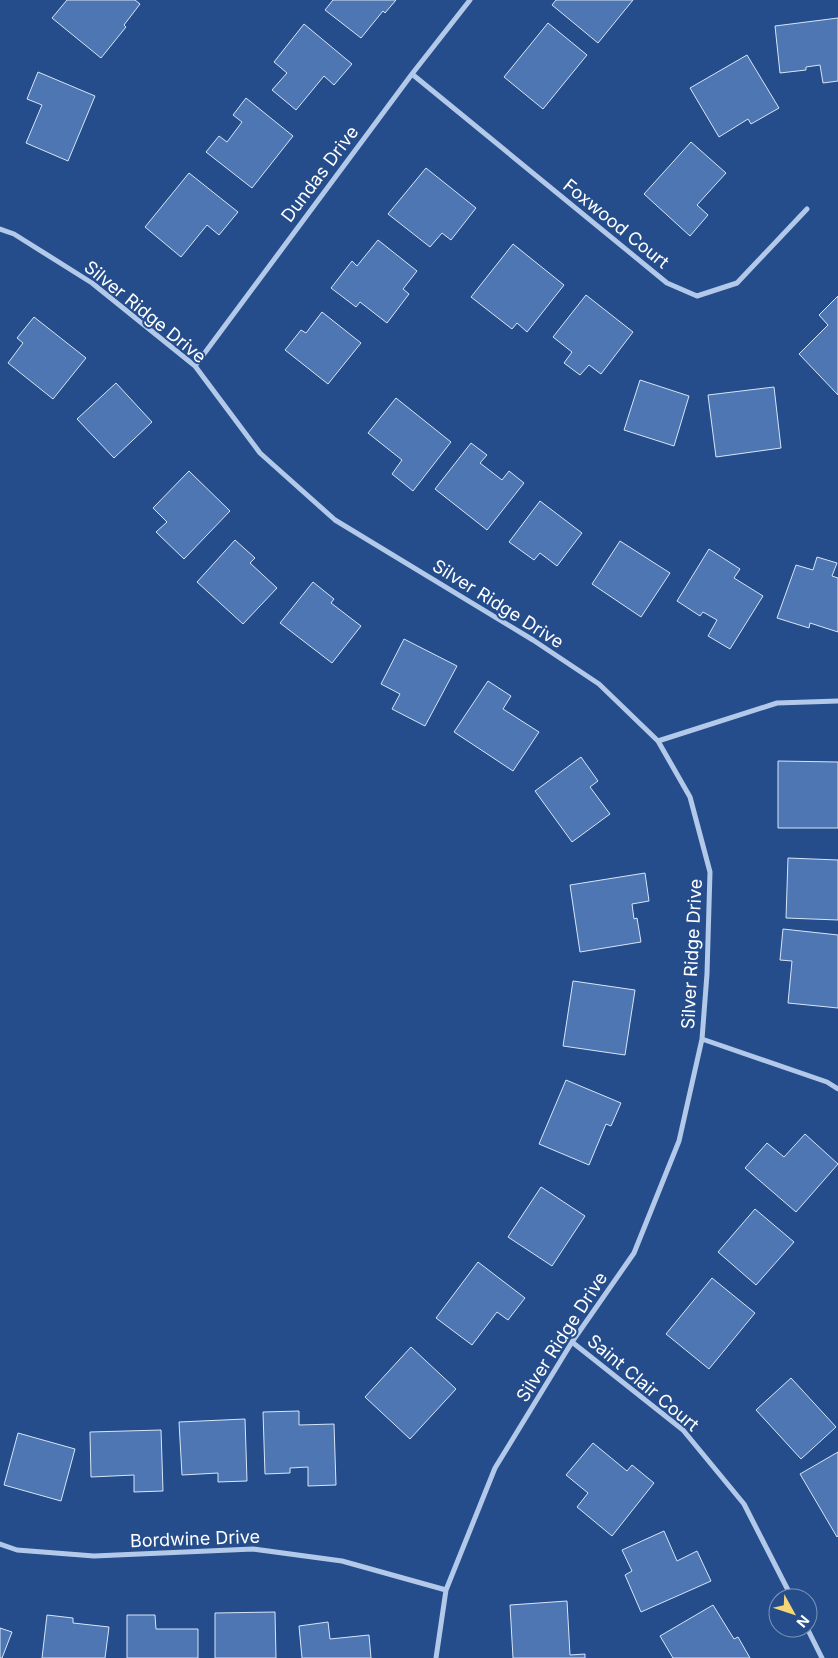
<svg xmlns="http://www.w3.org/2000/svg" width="838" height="1658" font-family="Inter,sans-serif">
  <rect width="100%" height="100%" fill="#254d8b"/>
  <!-- building -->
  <path fill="#4d76b2" stroke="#d7e5f8" d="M67 0H135L140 4 124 25 126 27 101 58 52 18Z
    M333 0H396L385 13 383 11 361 38 325 10Z
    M556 0H633L598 43 552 5Z
    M838 18V81L823 83 820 65 806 67V70L780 73 775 26Z
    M548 23 587 55 543 109 504 77Z
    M304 24 352 64 334 85 324 76 296 110 272 90 287 73 274 62Z
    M747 55 779 108 751 124 748 119 719 137 690 88Z
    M38 72 95 96 68 161 26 143 42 105 27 99Z
    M246 98 293 136 252 188 206 152 219 136 227 142 242 122 233 115Z
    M691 142 726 173 697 205 708 215 690 236 644 194Z
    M426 168 476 208 451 240 442 233 430 247 388 214Z
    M189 173 238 212 219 235 207 225 181 257 145 227Z
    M378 240 417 271 403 289 409 294 387 323 360 302 356 307 331 288 352 261 357 266Z
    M513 244 564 285 527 332 517 323 512 329 471 297Z
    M586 295 633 332 601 374 589 365 580 375 564 363 572 352 553 337Z
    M838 296V395L799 354 828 325 819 315Z
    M322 312 361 343 328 384 285 350 301 330 306 333Z
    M34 317 86 358 53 399 8 363 23 343 17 338Z
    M640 380 689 396 674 446 624 430Z
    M116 383 152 422 114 458 77 419Z
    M774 387 781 448 716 457 708 395Z
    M396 398 451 442 413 491 392 474 402 460 368 433Z
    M471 443 487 455 480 463 502 480 509 471 524 483 487 530 435 489Z
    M189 471 230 511 184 559 156 532 167 522 153 508Z
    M540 501 582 533 557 566 540 553 534 560 509 542Z
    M235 540 255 558 250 563 277 588 243 624 197 582Z
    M620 541 670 573 641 617 592 584Z
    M709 549 740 569 734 578 763 596 730 649 708 636 717 620 703 612 700 616 677 601Z
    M817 557 837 563 832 576 838 578V632L810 623 809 628 777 618 796 565 813 570Z
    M313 582 334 599 331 603 361 626 332 663 280 623Z
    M404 639 457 666 425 726 392 709 400 694 381 684Z
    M488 681 511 696 503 709 539 732 513 771 454 732Z
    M581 757 598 781 590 787 610 814 572 842 535 791Z
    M778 761 838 762V828H778Z
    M788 858 838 860V920L786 918Z
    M645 873 649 901 632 904 634 919 637 918 641 942 580 952 570 885Z
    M783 929 838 935V1008L788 1003 792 961 780 960Z
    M573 981 635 990 625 1055 563 1046Z
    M566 1080 621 1103 611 1126 606 1124 589 1165 539 1144Z
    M805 1134 838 1164 796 1212 745 1168 767 1143 784 1157Z
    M541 1187 585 1216 552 1266 508 1237Z
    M755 1209 794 1242 756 1285 718 1252Z
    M478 1262 525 1298 508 1320 497 1312 472 1345 436 1318Z
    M712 1278 755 1313 709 1369 666 1334Z
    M411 1347 456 1389 410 1439 365 1397Z
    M791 1378 836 1427 801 1459 756 1410Z
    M299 1411V1425L334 1424 336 1485 308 1486V1467L290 1468V1473L265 1474 263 1412Z
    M245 1419 247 1481 218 1482V1473L182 1475 179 1422Z
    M161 1430 163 1491 134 1492V1475L91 1477 90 1432Z
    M18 1433 75 1449 61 1501 4 1485Z
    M593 1443 627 1471 632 1465 654 1483 612 1536 577 1507 588 1493 566 1475Z
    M838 1452V1536L837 1537 800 1474Z
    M664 1531 677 1561 697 1551 711 1581 641 1612 625 1575 632 1571 622 1550Z
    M567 1601 570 1655 585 1654V1658H513L510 1605Z
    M713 1605 734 1639 738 1637 750 1658H673L660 1636Z
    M275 1612 276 1658H215V1613Z
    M47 1615 73 1618V1623L109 1627 105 1658H42Z
    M127 1615H155L156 1629H198V1658H127Z
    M328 1622 330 1639 369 1635 371 1658H302L299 1626Z
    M0 1628 12 1632 2 1658H0Z"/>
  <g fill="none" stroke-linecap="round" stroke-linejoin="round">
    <!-- minor -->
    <path stroke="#b3c9ea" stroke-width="5" d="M412 74 667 283 697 296 737 283 807 209
      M0 229 14 234 92 283 195 366 260 453 335 520 533 640 599 684 658 741 690 797 710 872 707 974 702 1039 679 1141 634 1253 572 1342 495 1468 446 1590 436 1658
      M195 366 412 74 470 0
      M658 741 777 703 838 701
      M702 1039 827 1082 838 1089
      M572 1342 683 1430 744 1504 792 1598
      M0 1544 17 1550 94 1556 253 1549 342 1561 446 1590
      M807 1628 822 1658"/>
  </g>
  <g text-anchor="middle" stroke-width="4" stroke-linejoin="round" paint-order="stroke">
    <!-- street labels -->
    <g font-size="18" fill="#fff" stroke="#254d8b">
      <text transform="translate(320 174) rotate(-53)" y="6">Dundas Drive</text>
      <text transform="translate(616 224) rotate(39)" y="6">Foxwood Court</text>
      <text transform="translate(145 312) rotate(39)" y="6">Silver Ridge Drive</text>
      <text transform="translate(498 604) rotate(32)" y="6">Silver Ridge Drive</text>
      <text transform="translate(692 954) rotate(-87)" y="6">Silver Ridge Drive</text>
      <text transform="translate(562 1337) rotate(-57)" y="6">Silver Ridge Drive</text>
      <text transform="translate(643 1383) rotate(40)" y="6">Saint Clair Court</text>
      <text transform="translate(195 1539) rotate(-2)" y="6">Bordwine Drive</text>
    </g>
  </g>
  <!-- north arrow -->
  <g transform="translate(793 1613) rotate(130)"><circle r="24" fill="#254d8b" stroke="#7c94b9"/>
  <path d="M0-4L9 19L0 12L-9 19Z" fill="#f4d677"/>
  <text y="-8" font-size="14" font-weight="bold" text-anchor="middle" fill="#ffffff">N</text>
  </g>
</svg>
